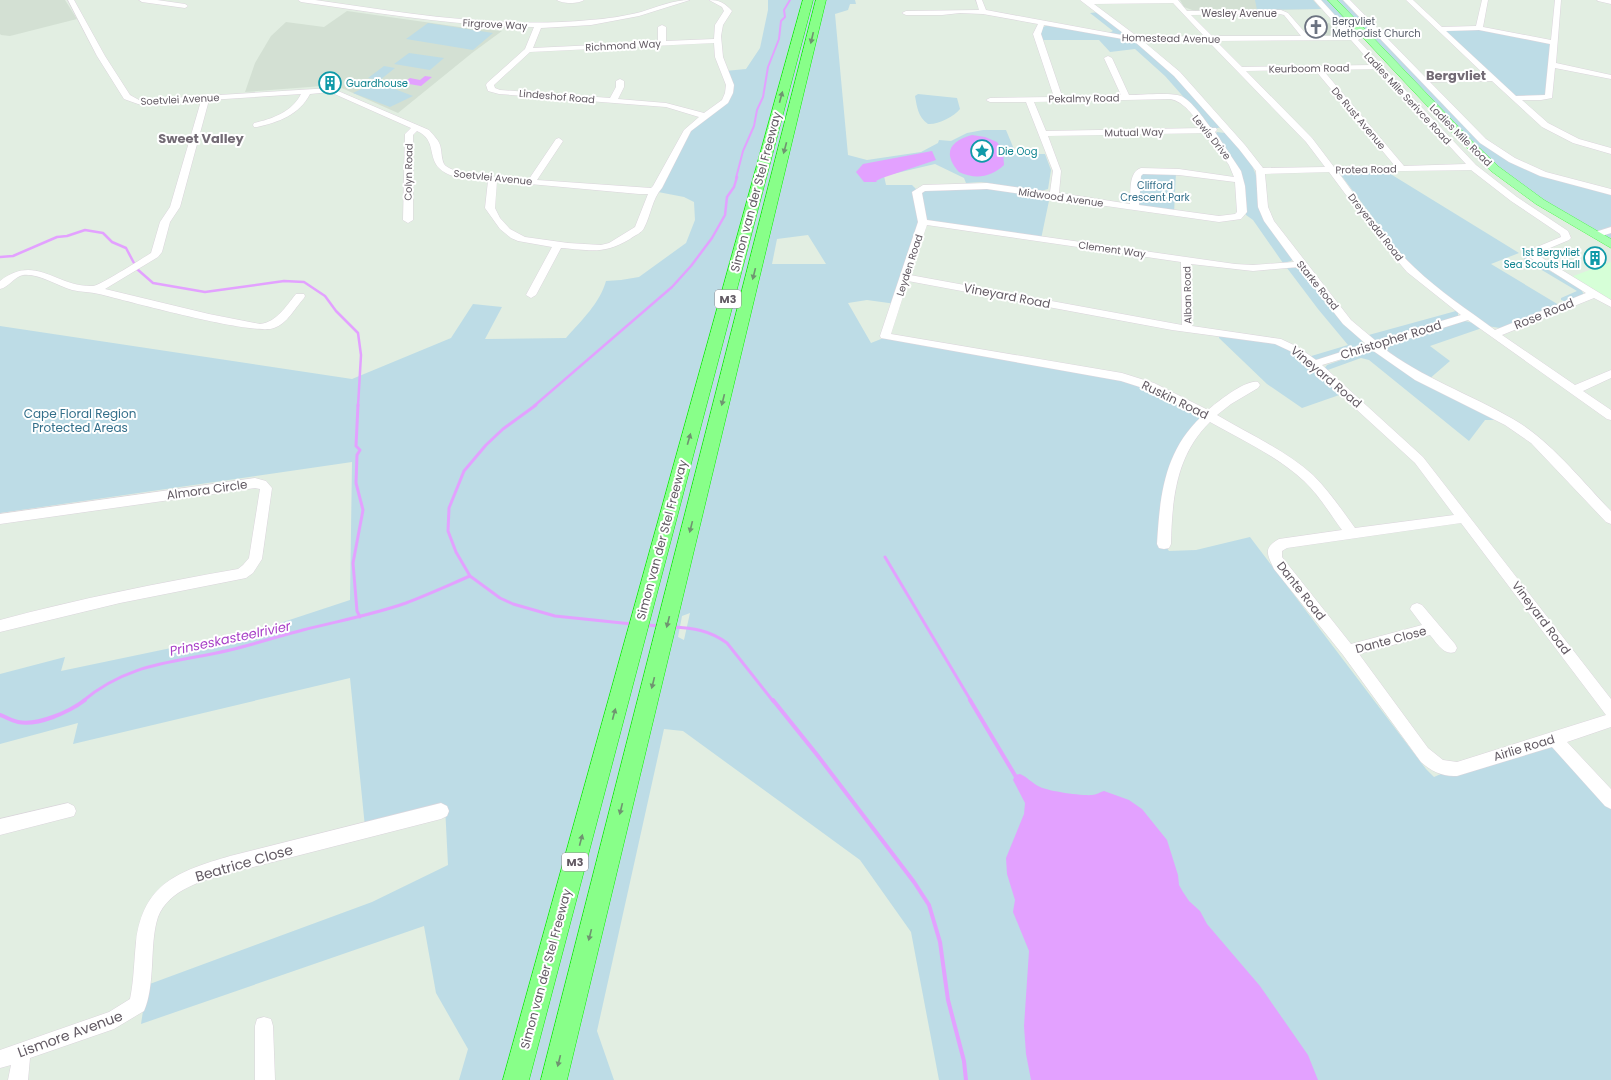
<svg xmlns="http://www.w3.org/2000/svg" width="1611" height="1080" font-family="Poppins,sans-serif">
  <rect width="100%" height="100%" fill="#e2eee2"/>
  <!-- commercial -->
  <path fill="#d6ffd7" d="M1611 262V304L1568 278Z"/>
  <!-- education -->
  <path fill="#d3e0d3" d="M0 0H65L77 19 10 36 1 35 0 34Z
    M1180 0H1313L1321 9 1195 11 1184 7Z
    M347 11 467 28 502 31 472 53 398 113 335 85 245 92 255 63 268 41 271 36 286 22 324 27Z
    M1316 23H1329L1338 32 1334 35H1324L1321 31 1323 30Z"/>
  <!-- green -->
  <path fill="#bddce6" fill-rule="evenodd" d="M768 0H855L856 4H850L848 10 835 14 848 155 867 160 921 152 938 143 939 140 951 141 967 133 983 130H1006L1016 154H1045L1051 170 1048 189 1041 191 981 182 966 183 964 178 935 164 884 176 886 185H912L918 191 979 187 1050 196 1041 239 923 222 896 304 867 300 848 303 871 343 886 337 1126 378 1208 417 1183 450 1164 544 1169 551 1196 550 1250 537 1426 769 1434 777 1450 770 1556 741 1611 802V1080H939L911 932 860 860 683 731 664 729 597 1031 614 1080H459L468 1049 436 993 424 926 141 1024 147 985 372 902 448 865 445 806 365 827 350 678 73 744 78 723 0 744V674L65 657 61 671 262 629 350 600 352 462 0 513V326L352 379 451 338 473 304 502 307 485 339 566 338C581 321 600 303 606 281L621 280 639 277 686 243 695 220 694 202 684 197 653 191 685 134 727 97 725 71 746 69 760 48 768 10ZM808 235 826 264H772L777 239ZM690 613 684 640 678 637 682 616Z
    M1255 0H1313L1321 9 1257 10Z
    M1317 0H1346L1472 131 1526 167 1611 192V244L1511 182 1367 38H1351Z
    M1099 12 1128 36 1107 34 1113 31 1090 13Z
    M428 23 493 33 473 50 406 39Z
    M1049 25 1135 41 1172 73 1220 127 1218 128H1211L1165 76 1135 49 1110 52 1099 40H1042L1040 31 1043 27Z
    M1479 28 1554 43 1549 96 1514 98 1440 29Z
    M409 53 444 58 430 70 394 64Z
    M384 66 395 68 380 80 368 78Z
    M376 82 413 96 390 107 353 93Z
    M918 94 957 98 960 109C954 117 937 125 928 124 918 117 917 107 915 96Z
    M1217 132 1225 133 1251 163 1258 180V198L1293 259 1291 261 1283 263 1253 220 1246 215 1240 171 1225 147 1215 135Z
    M1384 170 1519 253 1491 264 1559 305 1500 328 1487 326 1437 290 1401 255 1338 171Z
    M1176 172 1174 213 1134 207 1137 174Z
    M1526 257 1581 289 1584 295 1567 302 1561 300V298L1577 291 1525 260 1524 258Z
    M1287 268H1296L1302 270 1344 322 1362 341 1363 344 1318 360 1308 357 1348 345 1318 309Z
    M1456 311 1458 312V316L1375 341 1365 336Z
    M1465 321 1473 323 1482 328 1430 346 1450 361 1428 380 1382 348 1383 346Z
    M1219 333 1286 345 1345 393 1302 408 1267 384 1219 338Z
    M1370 350 1376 352 1496 418 1494 420H1485L1469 441 1369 360 1361 358 1325 371 1324 369 1327 365Z"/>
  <!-- water -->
  <path fill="#e3a1ff" d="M425 76 432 77 421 86 403 83 410 78 420 80Z
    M972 135 985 137 997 142 1003 152 1004 165C991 177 976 180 959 172 942 153 950 141 972 135Z
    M932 151 936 160 882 178 876 181 877 182H864L856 172 863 164Z
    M1020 774C1027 777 1031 782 1038 786 1046 791 1082 796 1092 795 1096 795 1100 792 1104 791L1129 800 1142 809 1167 840 1178 875 1179 885 1183 892 1189 901 1200 911 1207 924 1260 986 1308 1055 1318 1080H1031L1026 1054 1024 1026 1029 951 1013 912 1015 900 1007 874 1006 858 1024 814 1025 803 1013 780 1015 775Z"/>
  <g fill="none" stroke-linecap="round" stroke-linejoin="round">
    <!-- stream-far3 -->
    <path stroke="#e3a1ff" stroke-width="2" d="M736 178 743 151 754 126 757 110 763 97 768 67 779 39 781 21 785 17 784 10 790 0"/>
    <!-- stream-far2 -->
    <path stroke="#e3a1ff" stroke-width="2.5" d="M0 257 13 256 57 237 67 236 85 230 103 233 112 242 126 248 135 265
      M137 269 153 283 205 292 284 281 304 282 325 296 336 311 358 333 361 355 358 406
      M534 406 672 287 691 266 712 238 725 215 727 197 734 187 737 177"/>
    <!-- stream-far1 -->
    <path stroke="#e3a1ff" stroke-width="3" d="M358 405 356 446 360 450 357 455 356 483 363 510 353 563 357 611 360 617
      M536 405 503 429 486 445 464 471 449 508 448 531 456 552 470 576 500 598 513 604 555 616 632 624
      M885 557 971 701
      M646 625 660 626
      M672 627C693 628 709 630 727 643L773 701
      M83 701C129 662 175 663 230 650 255 644 279 636 303 630 338 621 372 615 406 603 427 595 449 585 470 576"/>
    <!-- stream -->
    <path stroke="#e3a1ff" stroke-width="4" d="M773 700 818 756 914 882 929 905 940 942 948 1000 964 1061 966 1080
      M970 700 1016 777
      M0 715C6 717 12 721 18 722 38 726 69 712 85 700"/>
    <!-- minor casing -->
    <g stroke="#dbd5dc" stroke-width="1">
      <path id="minor" d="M68 0H74L105 56 130 95 139 100 331 88 429 130C433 135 438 139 440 145 442 151 441 158 444 164 453 177 512 177 529 179L556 139 559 138 563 141 537 180 651 188 653 186 684 130 699 117 666 107 499 94 488 91 486 85 487 83 525 49 534 27C455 26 378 13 301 2L298 0H315C406 13 497 29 590 20 606 19 625 16 641 12 657 7 673 0 690 0L639 16 591 25 541 28 533 48 658 42V27L662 25 666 27V41L714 39 715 25 724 11 722 7 709 0C719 0 725 3 732 11L723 25 721 36 723 57 734 85 733 93 728 103 691 131 662 188C652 199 651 215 644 228 642 233 635 235 630 239 603 255 591 250 561 248L536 295 531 298 526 295 552 247 518 241 511 238 500 229 485 208 488 181C474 179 452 180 440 169 427 157 437 140 417 131L413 135V220L408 223 403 220 405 134 411 128 330 92 310 94C299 115 279 122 257 127H254L253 125 254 123C272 119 292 112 301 94L209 100 180 207 170 222 162 252 158 257 105 289 209 314 260 324C277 322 286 306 296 294H304L305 296 304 298C295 308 287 324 274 328 254 336 128 301 99 294 91 292 81 292 72 290 58 286 38 273 23 275 14 277 9 287 0 289V281C36 253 57 288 93 286 99 286 143 258 151 253L160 222 170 207 201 101 138 104 124 99 97 56ZM714 43 715 57 726 85 725 93 722 100 704 113 666 103 618 99 624 87V81L620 79 616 81V87L610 98 500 90 495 88 494 85 530 52ZM497 181 639 194H648L635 227 609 243 601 245 568 243 525 237 510 229 500 218 495 208Z
        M139 0H157L185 4 188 6 185 8 142 2Z
        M557 0H584C579 4 562 4 557 0Z
        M976 0H982L986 10 1127 36 1080 0H1178L1187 11 1281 10 1288 13 1308 36H1346L1314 0H1321L1354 36H1360L1361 38 1358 40 1476 165 1517 197 1568 231 1571 238 1569 240 1538 253 1539 256 1611 300V307L1594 298 1502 335 1575 385 1611 370V378L1583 391 1611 410V420L1607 419 1468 320 1382 347C1422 378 1470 394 1513 419 1550 440 1581 480 1611 511V524L1606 522 1531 443 1505 425 1415 380 1372 350 1322 365 1423 457 1611 699V727L1567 742 1611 789V809L1605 806 1552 747 1457 776C1443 777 1431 771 1421 762L1343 655 1274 569C1267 554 1263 548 1279 539L1342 530C1330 514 1319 495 1304 481 1277 456 1242 440 1210 422 1176 455 1172 499 1171 544L1169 548 1164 549 1159 548 1157 544C1160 496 1164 452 1201 417L1146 389 1121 381 881 338 880 336 918 222 912 192 923 185 987 183 1050 192 1053 171 1026 102H990L986 100 990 98 1054 97 1033 34 1038 24 983 14 960 13 942 15H906L902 13 906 11 979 10ZM1173 3 1204 36 1138 37 1094 4ZM1280 14 1284 15 1301 36H1212L1191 15ZM1044 25 1134 41 1174 76 1239 149 1256 171 1258 207 1264 221 1294 262 1253 265 1235 264 927 220 922 193 925 191 987 189 1219 222 1241 219 1247 212 1245 186 1241 171 1215 132 1217 130 1216 128H1211C1204 119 1192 101 1181 96 1171 92 1141 95 1129 95L1112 58 1108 56 1104 58 1121 95 1062 96 1041 34ZM1351 40 1373 65 1242 67 1216 41ZM1143 41H1208L1306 142 1325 167 1263 168 1245 145 1180 72ZM1378 69 1466 164 1404 166 1323 70ZM1315 70 1395 166 1334 167 1312 138 1246 71ZM1170 99C1184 101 1194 117 1203 128L1046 131 1034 102ZM1207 133 1229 165 1234 177 1179 169 1141 168C1128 172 1131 193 1130 204L1059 193 1061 171 1048 136ZM1471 170 1511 201 1560 234 1561 237 1532 249 1528 253 1529 257 1586 293 1495 330C1468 310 1439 291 1415 268 1385 240 1362 204 1338 172ZM1329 172 1378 238 1407 272 1461 315 1376 341 1351 320 1274 221 1268 207 1265 174ZM1143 174 1179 175 1235 182 1237 212 1235 214 1219 216 1139 205 1141 176ZM927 225 1181 262 1182 325 910 275ZM1191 264 1253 271 1298 267 1343 324 1366 344 1316 360 1298 347 1281 339 1192 326ZM908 281 1172 330 1275 344 1290 351 1310 367 1415 463 1454 515 1355 528C1342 510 1329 491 1313 475 1285 450 1249 434 1217 415L1231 404 1258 388 1260 385 1258 382C1246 379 1217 402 1208 410L1154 383 1122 373 891 334ZM1461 523 1606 715 1457 762 1443 760 1428 748 1359 654 1430 635C1437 643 1444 656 1455 652L1457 648 1455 644 1422 605 1417 603 1412 605 1410 609 1422 625 1351 644 1282 557V551L1287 548Z
        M1343 0H1350L1426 78 1487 77 1406 0H1413L1442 27 1476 26 1482 0H1488L1483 27 1551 40 1555 0H1561L1556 63 1611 75V79L1555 68 1552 98 1541 100H1522L1548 123 1579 139 1611 148V154L1573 143 1542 127 1492 81 1430 82 1486 139 1515 158 1546 172 1611 189V195L1540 176 1509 162 1480 143ZM1479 30 1550 44 1545 95 1516 96 1446 31Z
        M1597 0H1611V4L1598 1Z
        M1611 227V233L1595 238 1590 235 1592 233Z
        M255 478 266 481 272 488 262 559 253 573 246 578 120 603 0 632V620C78 599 158 583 238 569L243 565 249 558 260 489 255 488 0 524V514Z
        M68 803 74 806 76 811 74 816 0 835V819Z
        M441 803 447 806 449 811 447 816 441 819 230 873C204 880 169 889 158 917 153 932 153 950 152 966 151 981 150 997 144 1011L114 1029 30 1058 28 1080H8L11 1065 0 1068V1050L109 1012 130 999C134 980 134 961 136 942 143 883 179 871 230 856Z
        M264 1017 271 1019 273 1026 275 1080H255V1026L257 1019Z"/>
    </g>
    <!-- major casing -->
    <g stroke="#55f653" stroke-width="1">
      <path id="major" d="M1328 0H1337L1471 140 1499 167 1544 200 1611 239V248L1536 204 1491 171 1463 144Z"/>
    </g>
    <!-- highway casing -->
    <g stroke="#0cf000" stroke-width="1">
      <path id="highway" d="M803 0H813L529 1080H503Z
        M816 0H826L567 1080H541Z"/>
    </g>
    <!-- minor -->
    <use href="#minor" fill="#fff" fill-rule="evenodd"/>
    <!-- major -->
    <use href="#major" fill="#a6ffaf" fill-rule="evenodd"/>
    <!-- highway -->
    <use href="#highway" fill="#88ff89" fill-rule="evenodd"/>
  </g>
  <!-- one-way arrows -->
  <defs><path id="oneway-solid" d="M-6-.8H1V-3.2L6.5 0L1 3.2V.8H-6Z"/></defs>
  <g fill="#6f9470">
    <use href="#oneway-solid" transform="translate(812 38) rotate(103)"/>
    <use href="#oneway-solid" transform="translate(781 97) rotate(-75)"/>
    <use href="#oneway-solid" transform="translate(785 148) rotate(105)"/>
    <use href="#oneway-solid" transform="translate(754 274) rotate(104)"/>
    <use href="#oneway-solid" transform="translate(723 400) rotate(104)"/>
    <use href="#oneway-solid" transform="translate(689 439) rotate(-74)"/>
    <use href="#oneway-solid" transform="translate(691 527) rotate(104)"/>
    <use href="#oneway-solid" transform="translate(668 622) rotate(104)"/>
    <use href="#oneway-solid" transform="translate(653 683) rotate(104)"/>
    <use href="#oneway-solid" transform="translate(614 714) rotate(-75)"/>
    <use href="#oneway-solid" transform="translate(621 809) rotate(104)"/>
    <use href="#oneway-solid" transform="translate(581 840) rotate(-75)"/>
    <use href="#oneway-solid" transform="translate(590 935) rotate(104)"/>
    <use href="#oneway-solid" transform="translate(559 1061) rotate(104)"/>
  </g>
  <!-- icons -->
  <defs>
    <g id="church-ring" transform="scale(1.15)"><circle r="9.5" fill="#fff" stroke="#6b7280" stroke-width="1.5"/><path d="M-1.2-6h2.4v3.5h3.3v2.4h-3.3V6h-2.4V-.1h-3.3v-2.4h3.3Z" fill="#6b7280"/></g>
    <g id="building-ring" transform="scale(1.15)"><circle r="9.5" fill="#fff" stroke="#0f9aa8" stroke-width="1.5"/><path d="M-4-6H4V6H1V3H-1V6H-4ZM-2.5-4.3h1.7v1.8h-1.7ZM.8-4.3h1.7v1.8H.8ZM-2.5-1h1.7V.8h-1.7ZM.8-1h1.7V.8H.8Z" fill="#0f9aa8"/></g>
    <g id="sight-ring" transform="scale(1.15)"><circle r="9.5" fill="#fff" stroke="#0f9aa8" stroke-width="1.5"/><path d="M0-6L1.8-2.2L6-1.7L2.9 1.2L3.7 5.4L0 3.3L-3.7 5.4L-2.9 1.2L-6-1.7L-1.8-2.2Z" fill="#0f9aa8"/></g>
  </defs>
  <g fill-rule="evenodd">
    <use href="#church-ring" x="1316" y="27"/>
    <use href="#building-ring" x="330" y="83"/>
    <use href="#sight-ring" x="982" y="151"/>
    <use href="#building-ring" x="1595" y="258"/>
  </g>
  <g text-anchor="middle" stroke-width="4" stroke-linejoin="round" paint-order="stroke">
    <!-- far-street labels -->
    <g font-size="10" fill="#625a63" stroke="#fff">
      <text x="1239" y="17">Wesley Avenue</text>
      <text transform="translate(495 24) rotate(3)" y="4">Firgrove Way</text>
      <text transform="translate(1171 38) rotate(1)" y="4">Homestead Avenue</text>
      <text transform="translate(623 45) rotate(-3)" y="4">Richmond Way</text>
      <text transform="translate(1309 68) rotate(-1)" y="4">Keurboom Road</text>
      <text transform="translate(557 96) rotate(5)" y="4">Lindeshof Road</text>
      <text transform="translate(1084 98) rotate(-1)" y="4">Pekalmy Road</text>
      <text transform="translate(1408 98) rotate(47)" y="4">Ladies Mile Serivce Road</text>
      <text transform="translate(180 99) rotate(-3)" y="4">Soetvlei Avenue</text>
      <text transform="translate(1359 118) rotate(50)" y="4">De Rust Avenue</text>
      <text transform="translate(1134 132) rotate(-1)" y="4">Mutual Way</text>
      <text transform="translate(1461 135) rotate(45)" y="4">Ladies Mile Road</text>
      <text transform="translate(1212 137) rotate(51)" y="4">Lewis Drive</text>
      <text transform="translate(1366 169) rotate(-1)" y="4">Protea Road</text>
      <text transform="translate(408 172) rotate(-89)" y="4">Colyn Road</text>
      <text transform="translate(493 177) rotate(6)" y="4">Soetvlei Avenue</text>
      <text transform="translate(1061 197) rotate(8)" y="4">Midwood Avenue</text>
      <text transform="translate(1376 227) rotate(52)" y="4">Dreyersdal Road</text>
      <text transform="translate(1112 249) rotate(8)" y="4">Clement Way</text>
      <text transform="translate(909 265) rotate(-72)" y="4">Leyden Road</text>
      <text transform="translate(1318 285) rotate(51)" y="4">Starke Road</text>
      <text transform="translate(1187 295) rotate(-91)" y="4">Alban Road</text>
    </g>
    <!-- far-worship labels -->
    <g font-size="10" fill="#5b616d" stroke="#fff" text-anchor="start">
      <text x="1332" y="25">Bergvliet<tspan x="1332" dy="12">Methodist Church</tspan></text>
    </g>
    <!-- far-culture labels -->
    <g font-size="10" fill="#0d838f" stroke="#fff" text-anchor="start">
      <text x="346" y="87">Guardhouse</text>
      <text x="998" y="155">Die Oog</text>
      <text x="1580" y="256" text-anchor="end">1st Bergvliet<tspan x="1580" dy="12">Sea Scouts Hall</tspan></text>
    </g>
    <!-- far-park labels -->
    <g font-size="10" fill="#336f8a" stroke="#fff">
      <text x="1155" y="189">Clifford<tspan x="1155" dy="12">Crescent Park</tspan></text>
    </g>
    <!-- shield labels -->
    <g fill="#fff" stroke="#918c92" stroke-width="1">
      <rect x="715" y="290" width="26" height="18" rx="3"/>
      <rect x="562" y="853" width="26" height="18" rx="3"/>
    </g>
    <g font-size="11" font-weight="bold" fill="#625a63">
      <text x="728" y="303">M3</text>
      <text x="575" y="866">M3</text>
    </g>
    <!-- street labels -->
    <g font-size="12" fill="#625a63" stroke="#fff">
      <text transform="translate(756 192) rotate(-75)" y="4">Simon van der Stel Freeway</text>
      <text transform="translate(1007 296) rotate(11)" y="4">Vineyard Road</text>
      <text transform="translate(1544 314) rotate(-22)" y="4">Rose Road</text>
      <text transform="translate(1391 340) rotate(-17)" y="4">Christopher Road</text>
      <text transform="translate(1326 377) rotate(40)" y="4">Vineyard Road</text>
      <text transform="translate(1175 400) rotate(26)" y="4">Ruskin Road</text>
      <text transform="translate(207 490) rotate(-8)" y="4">Almora Circle</text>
      <text transform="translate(662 540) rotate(-75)" y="4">Simon van der Stel Freeway</text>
      <text transform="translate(1301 591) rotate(52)" y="4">Dante Road</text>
      <text transform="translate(1541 618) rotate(53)" y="4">Vineyard Road</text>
      <text transform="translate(1391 640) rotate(-15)" y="4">Dante Close</text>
      <text transform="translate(1524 748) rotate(-17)" y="4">Airlie Road</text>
      <text transform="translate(546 969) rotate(-75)" y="4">Simon van der Stel Freeway</text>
    </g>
    <!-- park labels -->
    <g font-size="12" fill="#336f8a" stroke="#fff">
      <text x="80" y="418">Cape Floral Region<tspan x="80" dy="14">Protected Areas</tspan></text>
    </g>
    <!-- far-district labels -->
    <g font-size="13" font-weight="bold" fill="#736b75" stroke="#fff">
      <text x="1456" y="80">Bergvliet</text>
      <text x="201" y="143">Sweet Valley</text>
    </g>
    <!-- water labels -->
    <g font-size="13" font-style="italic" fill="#a83fc7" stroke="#fff">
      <text transform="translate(230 638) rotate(-12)" y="5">Prinseskasteelrivier</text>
    </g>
    <!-- near-street labels -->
    <g font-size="14" fill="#625a63" stroke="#fff">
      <text transform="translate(244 863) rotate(-16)" y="5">Beatrice Close</text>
      <text transform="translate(70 1034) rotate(-20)" y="5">Lismore Avenue</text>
    </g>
  </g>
</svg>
